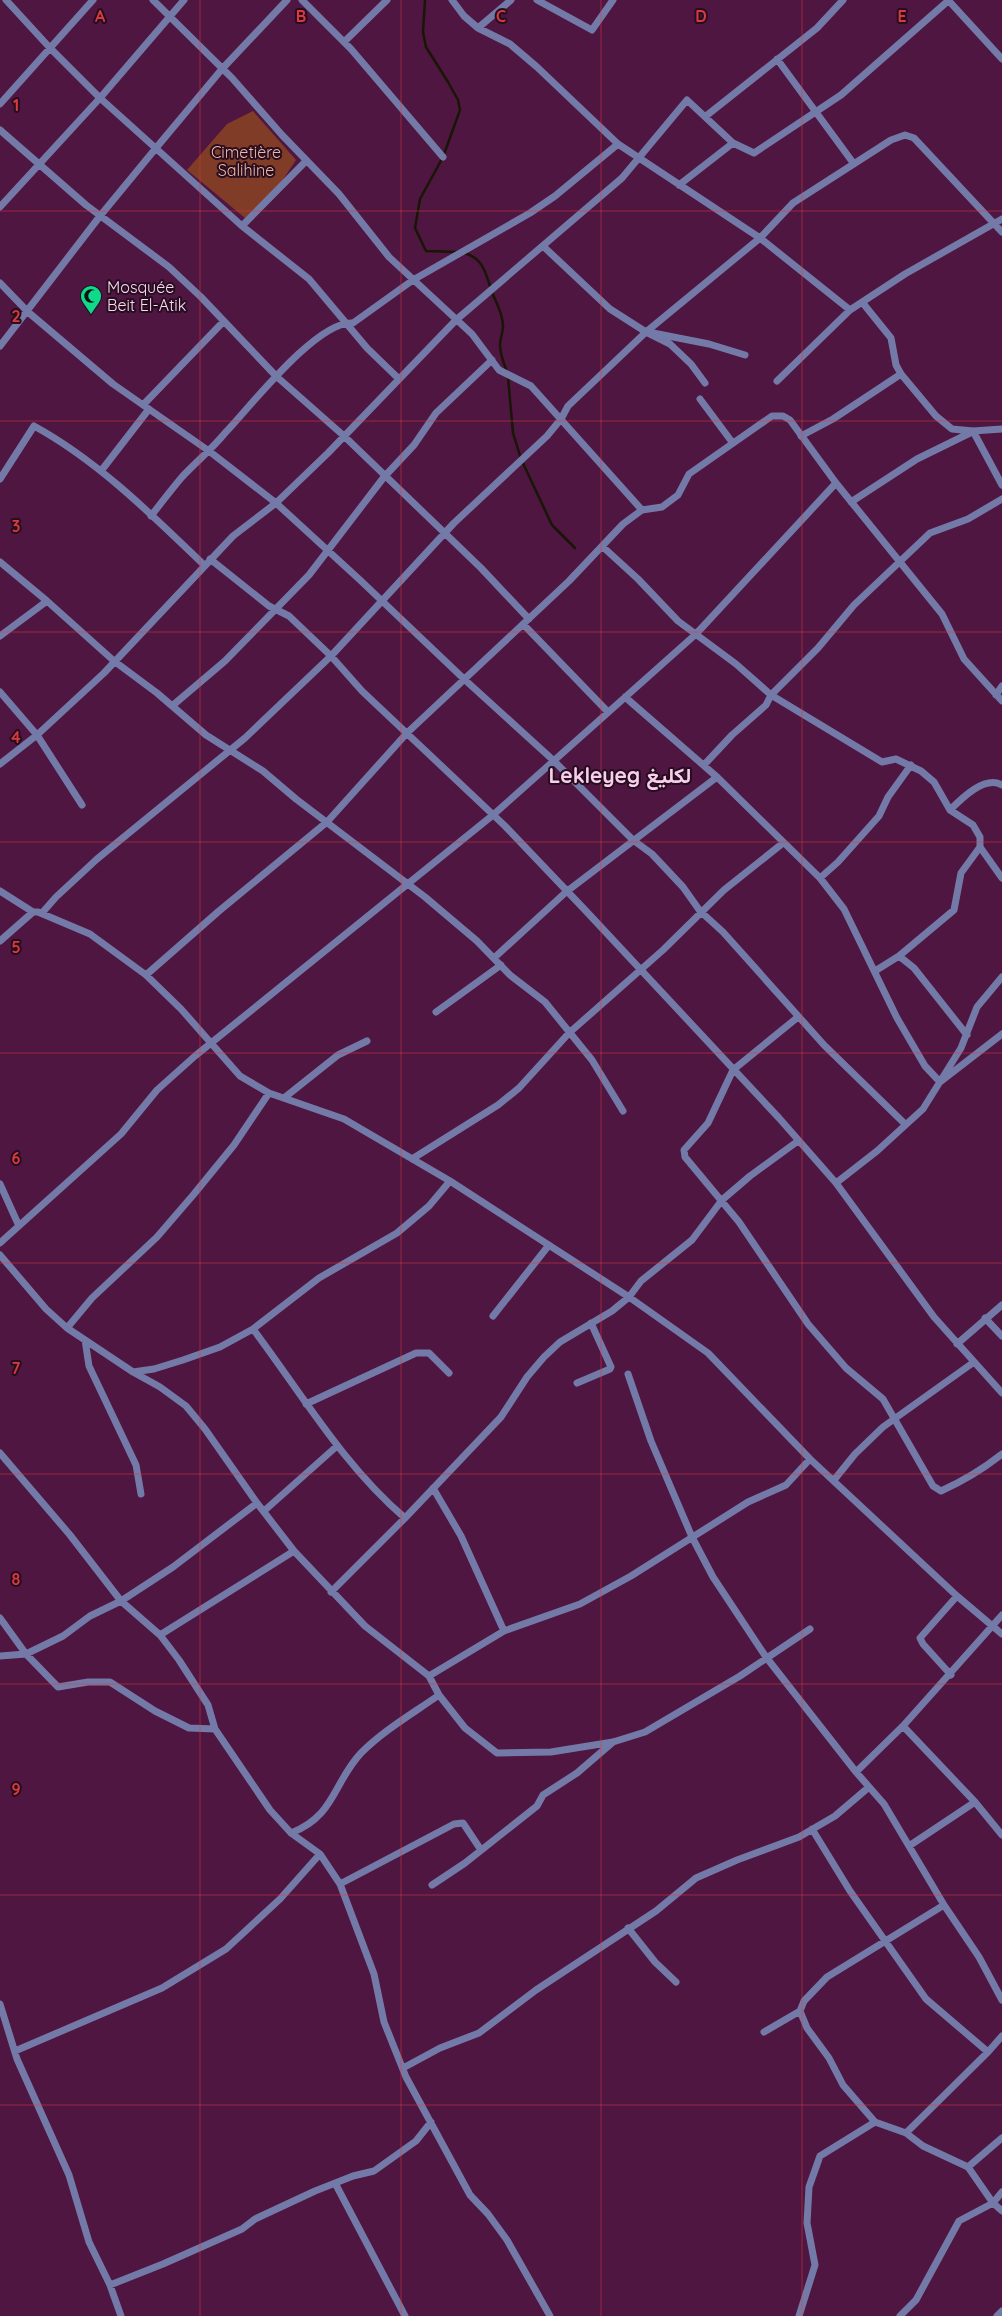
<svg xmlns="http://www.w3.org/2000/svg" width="1002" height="2316" font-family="Quicksand,Vazirmatn,sans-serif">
  <rect width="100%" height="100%" fill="#4e1641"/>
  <!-- green -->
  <path fill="#803c27" d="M253 111 296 160 280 184 245 218 187 170 227 124Z"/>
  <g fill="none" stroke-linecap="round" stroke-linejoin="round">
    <!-- stream -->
    <path stroke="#191605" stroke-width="2.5" d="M425 0 423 32 426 47 448 82 458 100 460 110 443 157 420 199 415 228 426 251 459 252
      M464 253C484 258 486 275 492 292 496 303 503 313 503 326 503 332 500 339 500 345 500 354 504 364 507 372
      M508 377 513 433 521 459 552 525 575 548"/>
    <!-- street -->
    <path stroke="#747aa8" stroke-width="7" d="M6 0 50 48 100 98 242 226 309 279 367 348 399 379
      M153 0 232 78 282 135 339 194 389 257 472 334 499 370 531 386 642 510
      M302 0 351 49 443 157
      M452 0 464 16 478 28 510 44 537 67 618 144 760 238 850 310
      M537 0 592 30 613 0
      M948 0 1002 59
      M478 28 511 0
      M344 42 387 0
      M777 59 854 164
      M0 104 93 0
      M706 116 817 28 843 0
      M0 130 86 205 169 267 201 297 276 376 344 436 481 568 529 619
      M679 185 733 143
      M0 207 100 98 184 0
      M242 226 306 161
      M544 247 610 309 646 332 670 344 691 364 705 383
      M0 283 28 312 113 384 209 451 276 503 360 580 464 679 553 760 633 840 652 854 683 887 700 911 723 932 824 1045 905 1124
      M862 302 891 338 896 365 901 374 936 416 952 429 973 431 1002 429
      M653 333 709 344 745 355
      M0 346 100 216 156 148 222 69 287 0
      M777 381 850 310 905 274 1002 219
      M700 399 732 442
      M143 405 223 322
      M973 431 1002 485
      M801 436 833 419 901 374
      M101 471 149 409
      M0 479 34 426C98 461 152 515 204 565
      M851 502 917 459 970 433
      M151 516C161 503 171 490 182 477 196 462 212 449 225 433 250 407 317 320 353 323L413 280 530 213 555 196 618 144
      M603 547 638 579 678 621 736 664 771 695 882 762 896 759 921 771 934 782 950 810 973 825 980 837V847L961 873 954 910 899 956 875 971
      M210 559 269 606 289 616 331 656 362 691 505 826 586 911 779 1118 836 1183 934 1317 1002 1393
      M0 562 47 601 114 661 157 693 206 735 263 771 296 799 425 897 477 941 510 975 545 1002 592 1060 623 1111
      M523 624 608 712
      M0 636 47 601
      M0 692 37 735 82 805
      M996 695 1002 686
      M625 697 717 777 820 878 844 909 897 1018 925 1066 940 1082 1002 1034
      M172 706 225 661 309 575 384 477 414 445 436 413 492 360
      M0 764 37 735 104 673 233 536 276 503 328 453 456 320 622 178 687 100 733 143 754 153 841 95 949 0
      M704 765 732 735 766 705 771 695 818 648 854 605 930 533 968 519 1002 499
      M950 810C962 798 985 775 1002 785
      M980 847 1002 878
      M820 878 838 862 879 816 888 797 911 765
      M0 891 33 912H38L90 934 146 975 181 1009 240 1076 269 1093 344 1119 450 1181 629 1297 708 1353 810 1459 957 1596 1002 1634
      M42 913 56 897 97 859 245 738 331 656 454 523 547 436 561 419 568 406 646 332 760 238 793 203 891 140 905 135 914 138 1002 232
      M0 941 33 912
      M899 956 914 968 967 1035
      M494 958 566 892 717 777
      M146 975 219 911 327 822 407 733 569 581 623 524 642 510 662 507 678 495 689 474 772 416H783L790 420 836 483 942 614 964 659 1002 701
      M436 1012 501 965
      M798 1017 733 1070 708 1123 684 1150 685 1157 739 1222 808 1324 846 1368 883 1399 933 1486 941 1491C963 1481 983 1469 1002 1454
      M284 1098 338 1055 367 1041
      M412 1159 498 1105 519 1088 569 1033 663 950 724 890 783 843
      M836 1183 877 1151 923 1109 961 1048 977 1007 1002 977
      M0 1184 19 1226
      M0 1243 121 1134 157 1090 195 1056 493 815 696 634 836 483
      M0 1255 46 1309 67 1328 133 1372 160 1387 186 1406 205 1429 257 1503 294 1551 365 1626 429 1676 439 1695 465 1728 497 1753 551 1752 613 1742 645 1732 740 1676 810 1629
      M493 1316 549 1245
      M985 1318 1002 1336
      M67 1328 92 1298 157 1237 194 1194 234 1145 269 1093
      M253 1329C302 1394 343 1465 405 1518
      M85 1340 89 1366 136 1465 141 1494
      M957 1344 1002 1305
      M133 1372 154 1369 183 1360 220 1347 253 1329 319 1278 397 1233 429 1206 450 1181
      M628 1374 651 1441 692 1537 713 1577 766 1657 856 1772 884 1804 944 1905 979 1957 1002 2000
      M577 1383 610 1369 611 1367 591 1323
      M306 1404 416 1353H429L449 1373
      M0 1453 70 1535 121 1601 160 1635 179 1660 208 1705 215 1729 270 1810 291 1833 320 1854 340 1884 374 1974 384 2022 406 2077 470 2195 488 2214 507 2240 550 2316
      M834 1480 855 1454 883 1427 974 1362
      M433 1488 461 1536 504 1631
      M264 1511 337 1446
      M331 1592 405 1518 501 1417 527 1377 544 1357 560 1342 612 1311 629 1297 641 1281 692 1240 722 1200 750 1176 798 1141
      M0 1618 26 1654 58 1687 88 1682H110L155 1711 189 1728 215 1729
      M160 1635 294 1551
      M0 1656 26 1654 63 1636 90 1616 121 1601 173 1567 257 1503
      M951 1675 923 1644 920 1638 957 1596
      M429 1676 504 1631 580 1604 631 1576 748 1502 786 1485 810 1459
      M903 1726 975 1802 1002 1835
      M856 1772 903 1726 1002 1615
      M812 1829 850 1891 926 1999 988 2052
      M291 1833C335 1816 333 1783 361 1753 384 1730 412 1714 439 1695
      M909 1846 975 1802
      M340 1884 454 1824 463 1823 481 1850
      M432 1885 465 1863 537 1806 543 1795 577 1773 613 1742
      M628 1928 655 1962 676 1982
      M0 2004 17 2059 69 2175 89 2242 110 2285 121 2316
      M800 2011 807 2028 829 2058 843 2085 875 2122 906 2133 923 2146 968 2167 993 2203 1002 2211
      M764 2032 800 2011 804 2001 827 1977 944 1905
      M15 2051 162 1988 226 1949 280 1899 320 1854
      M403 2068 440 2048 479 2033 536 1990 656 1911 696 1878 737 1860 799 1837 835 1816 869 1787
      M906 2133 988 2052 1002 2036
      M968 2167 1002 2138
      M335 2183 405 2316
      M110 2285 163 2264 242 2229 255 2219 315 2191 353 2176 374 2171 416 2141 431 2122
      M799 2316 815 2265 807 2223 809 2187 820 2156 875 2122
      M900 2316 916 2300 959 2221 993 2203 1002 2192
      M997 2316 1002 2311"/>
  </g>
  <!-- grid -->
  <path fill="none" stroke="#da3a3c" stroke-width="1" stroke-opacity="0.55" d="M200 0V2316M401 0V2316M601 0V2316M802 0V2316M0 211H1002M0 421H1002M0 632H1002M0 842H1002M0 1053H1002M0 1263H1002M0 1474H1002M0 1684H1002M0 1895H1002M0 2105H1002"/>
  <!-- icons -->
  <defs>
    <g id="mosque-pin" transform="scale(1.125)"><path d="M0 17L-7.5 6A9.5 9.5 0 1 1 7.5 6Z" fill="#0fd98a" stroke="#260d20"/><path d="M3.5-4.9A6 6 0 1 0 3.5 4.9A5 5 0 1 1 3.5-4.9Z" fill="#111"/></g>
  </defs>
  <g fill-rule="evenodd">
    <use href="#mosque-pin" x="91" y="296"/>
  </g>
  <g text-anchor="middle" stroke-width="4" stroke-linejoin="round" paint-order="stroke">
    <!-- park labels -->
    <g font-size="16" fill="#f1b6a3" stroke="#260d20">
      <text x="246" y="158">Cimetière<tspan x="246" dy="18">Salihine</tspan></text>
    </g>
    <!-- poi labels -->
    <g font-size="16" fill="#fdd9f1" stroke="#260d20" text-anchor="start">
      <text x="107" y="293">Mosquée<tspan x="107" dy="18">Beit El-Atik</tspan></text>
    </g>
    <!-- district labels -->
    <g font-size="21" font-weight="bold" fill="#f8ceea" stroke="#260d20">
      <text x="620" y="783">Lekleyeg لكليغ</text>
    </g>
  </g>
  <g font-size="16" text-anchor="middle" font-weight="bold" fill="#da3a3c" stroke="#260d20" stroke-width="4" stroke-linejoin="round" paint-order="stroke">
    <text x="100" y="22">A</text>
    <text x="301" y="22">B</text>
    <text x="501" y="22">C</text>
    <text x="701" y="22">D</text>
    <text x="902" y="22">E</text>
    <text x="16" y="111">1</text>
    <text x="16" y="322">2</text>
    <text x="16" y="532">3</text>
    <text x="16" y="743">4</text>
    <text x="16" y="953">5</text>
    <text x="16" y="1164">6</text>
    <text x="16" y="1374">7</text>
    <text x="16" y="1585">8</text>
    <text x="16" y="1795">9</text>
  </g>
</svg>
